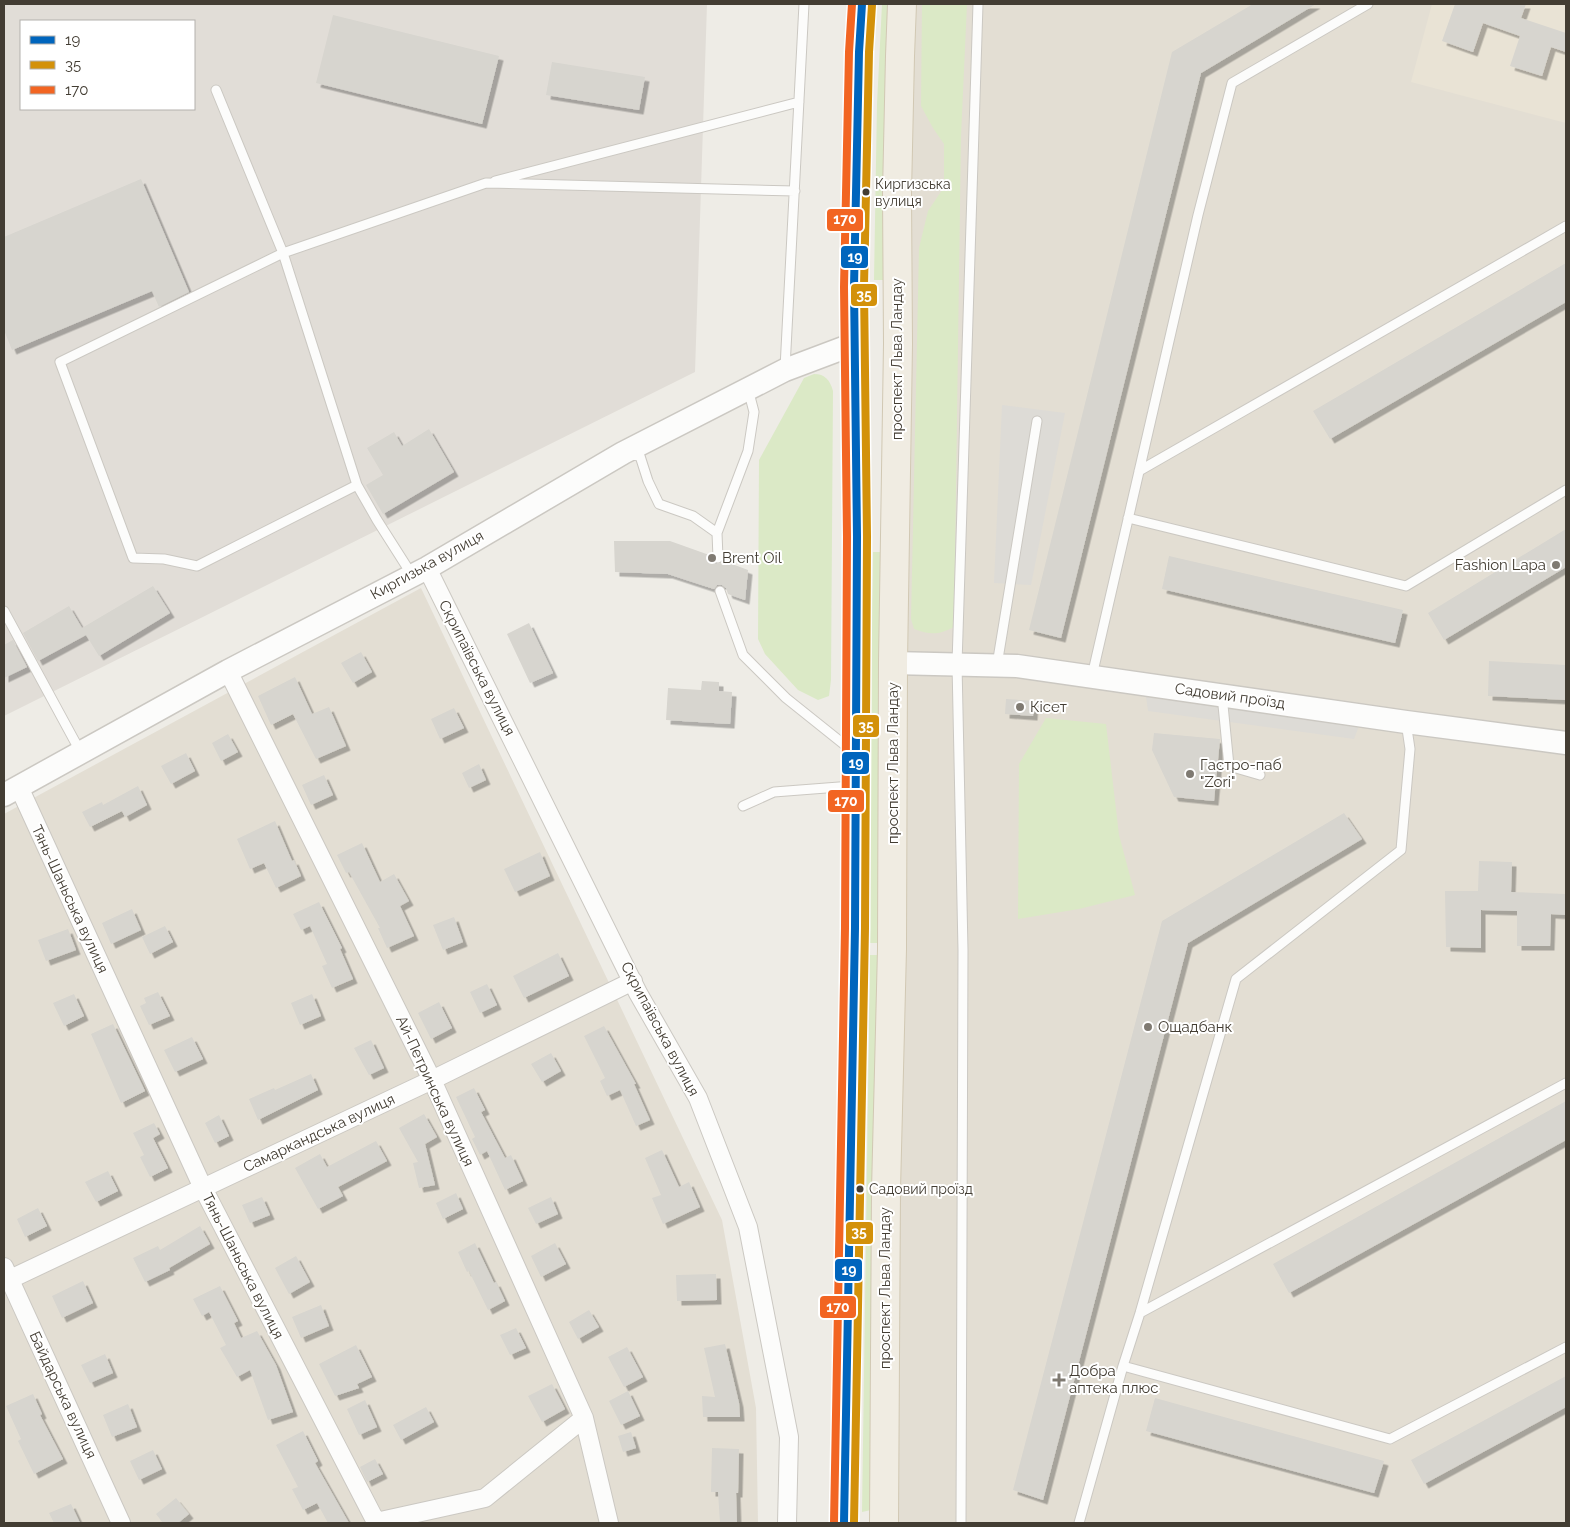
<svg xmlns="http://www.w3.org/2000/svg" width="1570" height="1527" font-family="Raleway,sans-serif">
  <defs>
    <filter id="shadow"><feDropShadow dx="4.5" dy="4.5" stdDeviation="0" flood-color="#0004"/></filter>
  </defs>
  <rect width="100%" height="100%" fill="#eeece6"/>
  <!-- residential -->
  <path fill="#e3ded3" d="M911 4H1566V1523H886Z
    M421 588 722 1220 756 1408 758 1523H4V814Z"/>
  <!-- industrial -->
  <path fill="#e1ddd7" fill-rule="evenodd" d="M4 4H707L695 372 4 716ZM21 21H194V109H21Z"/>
  <!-- education -->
  <path fill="#e9e3d5" d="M1432 4H1566V123L1411 82Z"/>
  <!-- green -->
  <path fill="#dbe9c6" d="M882 4H892L883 280H874L877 104Z
    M922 4H967L961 136 954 627C939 635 930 635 914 629L911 619 919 248 928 211 944 187V144L933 128 921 106Z
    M814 374C825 374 830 380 833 391L831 680 829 696 818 700 798 690 765 654 758 639 759 460 804 378Z
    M873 552H882L879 943H870V710Z
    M1046 718 1106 724 1119 835 1135 895 1079 909 1018 919 1019 764Z
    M870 955H878L871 1510 862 1512Z"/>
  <!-- parking -->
  <path fill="#dddbd6" d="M1002 405 1065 413 1031 585 994 583Z
    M1146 697 1359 726 1354 739 1148 711Z"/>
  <!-- building -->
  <path fill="#d7d5cf" filter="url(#shadow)" d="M1253 4H1316L1201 73 1061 638 1029 630 1172 52Z
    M1455 4H1526L1521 18 1566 33V52L1551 47 1542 76 1510 66 1520 36 1483 23 1473 52 1442 41Z
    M333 15 499 56 482 124 316 83Z
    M552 62 645 77 639 110 546 95Z
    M141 179 189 292 159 307 152 291 12 350 4 330V237Z
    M1566 263V302L1330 439 1313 411Z
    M429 429 454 472 383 514 366 485 383 475 367 448 394 432 402 446Z
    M1566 529V567L1444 640 1428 613Z
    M614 541H670L712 556 713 561 716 564 721 563 724 561 748 570 745 600 728 594 726 588 722 585H717L714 589 668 574 615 572Z
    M1169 556 1403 610 1395 643 1162 589Z
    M153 586 170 613 99 656 86 635 38 661 23 633 69 606 82 628Z
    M529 623 553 673 530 683 507 634Z
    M13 640 27 667 4 678V645Z
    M361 652 372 672 353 683 341 663Z
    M1489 661 1566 665V700L1488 696Z
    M295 677 312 714 329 707 346 746 316 759 293 714 271 725 258 696Z
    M702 681 719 682V691L732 692 730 724 666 720 668 688 701 690Z
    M1006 699 1034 701 1033 716 1005 714Z
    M454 708 464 728 440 739 431 719Z
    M1154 733 1220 739 1214 801 1174 797 1152 750Z
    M228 734 238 752 221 761 212 743Z
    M186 753 195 771 171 784 161 766Z
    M479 764 486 780 469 788 462 773Z
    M324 775 333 795 311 805 302 785Z
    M138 786 147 805 125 817 122 811 90 827 82 812 102 802 103 805Z
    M1344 813 1362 839 1188 943 1043 1500 1013 1490 1162 921Z
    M275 821 292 861 294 860 301 876 276 888 264 863 250 869 237 839Z
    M362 843 380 882 394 874 409 901 400 906 414 936 387 948 378 928H380L349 872 346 873 337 855Z
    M540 852 550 876 515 892 504 869Z
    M1479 861 1512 862 1511 892 1566 894V915L1551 914 1550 946H1517V911L1481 910V948L1446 947 1445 891H1478Z
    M319 902 342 948 340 949 353 979 332 988 322 966 327 964 310 926 301 930 293 914Z
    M132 909 141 930 111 944 102 923Z
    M454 917 463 942 443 950 433 925Z
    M165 926 173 942 150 954 142 937Z
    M68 929 76 950 46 961 38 940Z
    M558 953 569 976 524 998 513 976Z
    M487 984 497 1005 480 1013 470 992Z
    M158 992 170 1016 149 1025 140 1006 146 1003 144 998Z
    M74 994 84 1016 64 1026 53 1003Z
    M312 994 321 1016 300 1025 291 1003Z
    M439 1002 452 1028 431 1039 418 1013Z
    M113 1024 145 1091 121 1103 91 1034Z
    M604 1026 636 1084H634L650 1120 636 1126 620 1090 607 1096 600 1081 605 1078 584 1036Z
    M192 1037 203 1059 175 1072 164 1050Z
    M371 1040 384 1068 369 1075 354 1048Z
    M551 1053 561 1071 542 1082 531 1064Z
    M311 1074 318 1090 258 1120 249 1099 274 1088 275 1090Z
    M474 1088 485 1110 481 1112 505 1158 511 1155 523 1181 505 1190 487 1151 480 1155 472 1139 475 1137 456 1097Z
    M1566 1101V1140L1289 1293 1273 1264Z
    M424 1114 437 1137 425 1144 435 1185 419 1188 413 1163 418 1162 399 1128Z
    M219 1115 229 1136 215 1143 205 1123Z
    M154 1123 160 1134 153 1138 168 1168 150 1177 140 1157 144 1155 133 1133Z
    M376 1141 387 1161 338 1187 343 1196 318 1209 295 1168 320 1154 327 1167Z
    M662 1150 679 1187 689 1182 700 1207 663 1224 652 1198 661 1195 645 1158Z
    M108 1171 118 1191 96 1202 85 1182Z
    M456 1193 463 1209 443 1219 436 1203Z
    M262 1197 270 1215 250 1223 242 1205Z
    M551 1197 558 1214 536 1224 528 1208Z
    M38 1208 47 1226 25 1237 17 1219Z
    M200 1226 210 1244 169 1268 170 1270 145 1282 133 1258 158 1246 160 1250Z
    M475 1243 494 1283 496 1282 505 1301 488 1310 469 1271 467 1272 458 1252Z
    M555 1243 566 1264 541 1277 531 1256Z
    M296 1256 310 1282 289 1294 275 1268Z
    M716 1274 717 1300 677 1301 676 1275Z
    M83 1281 93 1303 62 1318 52 1296Z
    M220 1286 238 1321 234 1323 241 1338 257 1331 276 1365 293 1412 268 1420 250 1370 237 1377 220 1348 226 1345 209 1312 202 1316 193 1299Z
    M321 1305 329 1326 301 1338 292 1317Z
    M589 1310 599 1327 578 1339 569 1322Z
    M516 1328 526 1348 510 1355 500 1335Z
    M725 1344 739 1403 740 1417H703L702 1396 715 1397 704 1348Z
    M356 1345 372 1377 357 1384 359 1388 335 1396 319 1364Z
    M627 1347 643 1377 624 1387 608 1357Z
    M105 1354 113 1373 90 1383 81 1365Z
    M1566 1376V1407L1424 1484 1411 1460Z
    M552 1384 565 1409 542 1422 528 1396Z
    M628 1391 640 1416 621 1425 609 1401Z
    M33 1394 42 1414 40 1415 63 1459 34 1474 18 1441 21 1439 6 1406Z
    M1155 1398 1384 1461 1374 1493 1146 1431Z
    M365 1400 377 1427 359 1435 347 1409Z
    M128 1404 137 1427 112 1437 103 1415Z
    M426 1407 434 1422 401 1440 393 1425Z
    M303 1431 318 1461 315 1463 349 1523H328L317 1503 303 1510 292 1489 298 1487 276 1445Z
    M631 1432 636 1448 623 1452 618 1436Z
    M712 1448 739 1449 738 1493H736L737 1523H720L718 1492H711Z
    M153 1450 162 1469 139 1480 130 1461Z
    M375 1459 383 1474 367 1482 360 1467Z
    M176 1498 189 1514 178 1523H163L156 1514Z
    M71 1504 80 1523H54L49 1513Z"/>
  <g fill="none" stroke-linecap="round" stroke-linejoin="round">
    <!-- service casing -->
    <g stroke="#cbc8c2" stroke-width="11">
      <path id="service" d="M216 90 283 253 357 485 377 520 412 575
        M495 181 799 102
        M785 368 804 4
        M630 455 640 456 648 481 659 504 693 516 717 533 748 451 754 412 748 389
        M1139 471 1566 226
        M357 485 197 566 164 559 133 558 60 362 283 253 486 183 795 191
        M1128 518 1406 586 1566 490
        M717 533 718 558
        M720 591 743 655 786 698 851 750
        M4 611 80 751
        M997 665 1037 421
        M1092 676 1198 215 1232 83 1368 4
        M1222 695 1229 766 1260 775
        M743 806 774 792 852 786
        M1140 1313 1566 1083
        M1123 1366 1390 1439 1566 1347
        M961 1523 963 950 957 664 978 4
        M1079 1523 1123 1366 1140 1313 1236 979 1401 850 1410 749 1406 722"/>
    </g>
    <!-- minor casing -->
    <g stroke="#cbc8c2" stroke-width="20">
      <path id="minor" d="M427 568 638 993 698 1098 748 1227 789 1437 787 1523
        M228 671 432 1080 584 1418 609 1523
        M19 787 203 1188 376 1522 485 1498 584 1418
        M4 1267 121 1523
        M4 1282 432 1080 633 981"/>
    </g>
    <!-- tertiary casing -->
    <g stroke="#cbc8c2" stroke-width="25">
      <path id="tertiary" d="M893 663 1017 666 1406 722 1566 743
        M4 795 228 671 427 568 623 453 785 370 854 344"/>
    </g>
    <!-- primary casing -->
    <g stroke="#d1c8b3" stroke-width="30">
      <path id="primary" d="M844 1523 855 928 857 536 854 287 859 52 862 4
        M884 1523 886 1190 892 949 893 663 898 344 897 193 900 56 902 4"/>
    </g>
    <!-- service -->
    <use href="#service" stroke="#fcfcfb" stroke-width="9"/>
    <!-- minor -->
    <use href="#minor" stroke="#fcfcfb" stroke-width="18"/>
    <!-- tertiary -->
    <use href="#tertiary" stroke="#fcfcfb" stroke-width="22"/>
    <!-- primary -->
    <use href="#primary" stroke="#f0ece2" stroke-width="28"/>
    <!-- bus-1 casing -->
    <g stroke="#fff" stroke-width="11">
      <path id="bus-1" d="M844 1523 855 928 857 536 854 287 859 52 862 4"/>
    </g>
    <!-- bus-2 casing -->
    <g stroke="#fff" stroke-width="11">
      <path id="bus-2" d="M854 1523 865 928 867 536 864 287 869 52 872 5"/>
    </g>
    <!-- bus-3 casing -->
    <g stroke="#fff" stroke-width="11">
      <path id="bus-3" d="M834 1523 845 928 847 536 844 287 849 52 852 4"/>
    </g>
    <!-- bus-1 -->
    <use href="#bus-1" stroke="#0065bd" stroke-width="8"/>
    <!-- bus-2 -->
    <use href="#bus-2" stroke="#d3910a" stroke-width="8"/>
    <!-- bus-3 -->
    <use href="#bus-3" stroke="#f26522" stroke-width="8"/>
  </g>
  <!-- markers -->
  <g fill="#433d33" stroke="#fff" stroke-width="2">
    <circle cx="866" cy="192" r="4.5"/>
    <circle cx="860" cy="1189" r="4.5"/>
  </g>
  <g fill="#7f7a72" stroke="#fff" stroke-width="2">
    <circle cx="712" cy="558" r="5"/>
    <circle cx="1556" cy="565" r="5"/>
    <circle cx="1020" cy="707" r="5"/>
    <circle cx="1190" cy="774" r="5"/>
    <circle cx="1148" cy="1027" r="5"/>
    <path d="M1056.5 1372.5h5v5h5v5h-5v5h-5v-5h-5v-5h5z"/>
  </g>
  <g text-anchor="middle" stroke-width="4" stroke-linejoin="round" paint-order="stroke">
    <!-- bus labels -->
    <g font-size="14" fill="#433d33" stroke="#fff" text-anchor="start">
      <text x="875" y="189">Киргизська<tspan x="875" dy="17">вулиця</tspan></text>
      <text x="869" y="1194">Садовий проїзд</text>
    </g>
    <!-- street labels -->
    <g font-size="15" fill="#433d33" stroke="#fff">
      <text transform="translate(897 359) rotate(-90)" y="5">проспект Льва Ландау</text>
      <text transform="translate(427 565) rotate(-29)" y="5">Киргизька вулиця</text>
      <text transform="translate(477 668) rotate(63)" y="5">Скрипаївська вулиця</text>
      <text transform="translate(1230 696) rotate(8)" y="5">Садовий проїзд</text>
      <text transform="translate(893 763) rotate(-90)" y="5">проспект Льва Ландау</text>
      <text transform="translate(70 899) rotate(65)" y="5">Тянь-Шаньська вулиця</text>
      <text transform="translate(660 1029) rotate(62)" y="5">Скрипаївська вулиця</text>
      <text transform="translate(435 1091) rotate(65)" y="5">Ай-Петринська вулиця</text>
      <text transform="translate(319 1133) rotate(-25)" y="5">Самаркандська вулиця</text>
      <text transform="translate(243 1266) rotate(63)" y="5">Тянь-Шаньська вулиця</text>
      <text transform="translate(885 1288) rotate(-90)" y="5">проспект Льва Ландау</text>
      <text transform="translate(63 1395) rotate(65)" y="5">Байдарська вулиця</text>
    </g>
    <!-- poi labels -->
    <g font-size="15" fill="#433d33" stroke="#fff" text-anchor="start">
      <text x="722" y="563">Brent Oil</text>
      <text x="1546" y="570" text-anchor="end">Fashion Lapa</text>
      <text x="1030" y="712">Кісет</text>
      <text x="1200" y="770">Гастро-паб<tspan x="1200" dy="17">"Zori"</tspan></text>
      <text x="1158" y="1032">Ощадбанк</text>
      <text x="1069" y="1376">Добра<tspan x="1069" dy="17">аптека плюс</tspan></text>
    </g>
  </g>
  <g stroke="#fff" stroke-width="2">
    <rect x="826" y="208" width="38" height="24" rx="5" fill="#f26522"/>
    <rect x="840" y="245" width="29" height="24" rx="5" fill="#0065bd"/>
    <rect x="850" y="283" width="28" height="24" rx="5" fill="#d3910a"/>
    <rect x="852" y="714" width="28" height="24" rx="5" fill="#d3910a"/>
    <rect x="841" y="751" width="29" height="24" rx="5" fill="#0065bd"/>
    <rect x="827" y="789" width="38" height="24" rx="5" fill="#f26522"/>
    <rect x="845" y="1221" width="29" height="24" rx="5" fill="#d3910a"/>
    <rect x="834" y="1258" width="29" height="24" rx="5" fill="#0065bd"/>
    <rect x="819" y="1295" width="38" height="24" rx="5" fill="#f26522"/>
  </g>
  <g font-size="14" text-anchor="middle" font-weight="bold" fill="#fff">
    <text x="845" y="224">170</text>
    <text x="855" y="262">19</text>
    <text x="864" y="300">35</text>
    <text x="866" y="731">35</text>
    <text x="856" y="768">19</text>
    <text x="846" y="806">170</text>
    <text x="859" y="1237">35</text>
    <text x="849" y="1275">19</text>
    <text x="838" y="1312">170</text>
  </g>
  <!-- border -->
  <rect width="1570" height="1527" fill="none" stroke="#433d33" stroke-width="10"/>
  <!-- legend -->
  <rect x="20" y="20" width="175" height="90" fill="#ffffff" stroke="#b4b1ad"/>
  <rect x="30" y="36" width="25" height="8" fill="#0065bd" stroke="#b4b1ad"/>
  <text x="65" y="45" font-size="15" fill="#433d33">19</text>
  <rect x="30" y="61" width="25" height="8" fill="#d3910a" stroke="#b4b1ad"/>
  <text x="65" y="70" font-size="15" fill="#433d33">35</text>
  <rect x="30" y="86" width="25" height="8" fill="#f26522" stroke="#b4b1ad"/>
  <text x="65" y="95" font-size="15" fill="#433d33">170</text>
</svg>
